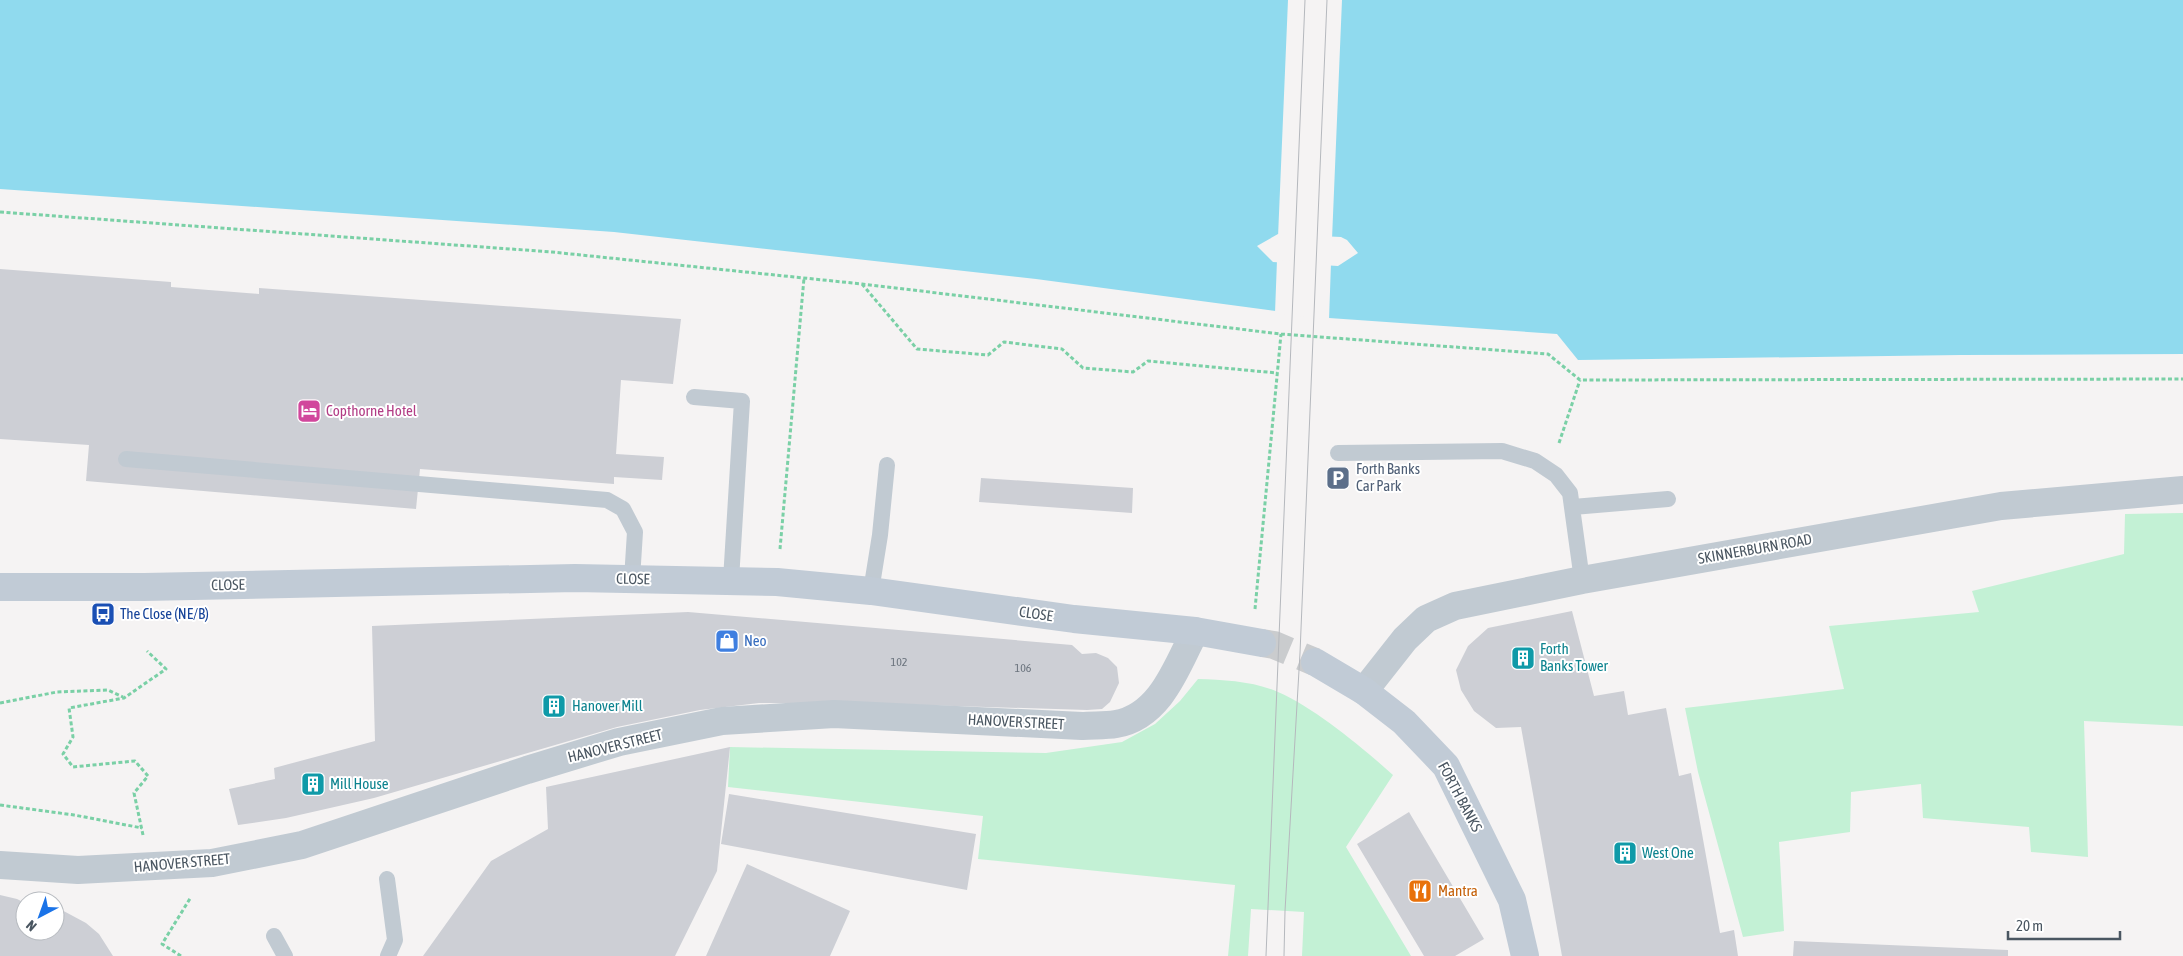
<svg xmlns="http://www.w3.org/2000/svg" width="2183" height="956" font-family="'Asap Condensed',sans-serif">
  <rect width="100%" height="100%" fill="#f5f3f3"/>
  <!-- green -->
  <path fill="#c3f1d5" d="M2183 513V726L2084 721 2088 857 2031 852 2029 827 1923 818 1921 784 1851 792 1850 832 1779 842 1784 931 1743 937 1698 772 1685 708 1844 689 1829 626 1979 612 1972 591 2124 554 2125 514Z
    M1198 679C1224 680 1253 681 1278 692 1315 708 1363 748 1393 775L1346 847 1411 956H1302L1304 912 1251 909 1248 956H1228L1235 885 978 859 983 816 728 787 730 747 1046 753 1122 742 1155 724 1180 701Z"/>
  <!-- water -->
  <path fill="#90daee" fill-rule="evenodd" d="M0 0H2183V354L1961 355 1578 360 1557 334 1329 318 1036 279 614 232 0 189ZM1278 234 1341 237 1347 240 1358 253 1338 266 1273 262 1257 246Z"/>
  <!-- pier -->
  <path fill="#f5f3f3" d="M1288 0H1342L1332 239 1278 237Z
    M1277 260 1331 263 1329 320 1275 313Z"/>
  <!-- building -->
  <path fill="#cdcfd5" d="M0 269 171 282V287L259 294V288L681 319 673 384 621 380 616 454 664 457 662 480 614 477V484L420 469 416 509 86 481 89 445 0 439Z
    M981 478 1133 488 1132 513 979 502Z
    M1572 611 1594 696 1624 691 1628 715 1666 708 1679 776 1691 773 1720 933 1734 930 1738 956H1562L1521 727 1496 728 1474 711 1461 690 1456 670 1468 646 1488 628Z
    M688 612 1072 645 1082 654 1096 653 1108 658 1117 667 1119 683 1110 702 1102 709 1087 710 859 703H759L700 710 617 727 374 798 286 818 238 825 229 789 275 779 274 768 375 741 372 626Z
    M730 747 717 871 675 956H423L491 861 548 829 546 787Z
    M729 794 976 834 967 890 721 844Z
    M1409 812 1484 939 1455 956H1424L1357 844Z
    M747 864 850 911 830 956H706Z
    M0 895 17 899 25 903V931H55V907L58 908 86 923 99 934 113 956H0Z
    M1794 941 2008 950V956H1793Z"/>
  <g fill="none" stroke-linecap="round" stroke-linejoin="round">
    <!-- secondary-tunnel -->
    <path stroke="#caccce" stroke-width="28" stroke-dasharray="28 14" stroke-linecap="butt" d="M1262 643 1274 645 1315 662"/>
    <!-- path -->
    <path stroke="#7ad0a6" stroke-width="3" stroke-dasharray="4 2.5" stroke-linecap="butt" d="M0 212 552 252 862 284 1281 334 1548 354 1580 380 2183 379
      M862 284 917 349 988 355 1004 342 1062 349 1083 368 1133 372 1148 361 1277 373
      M1559 443 1580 380
      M780 549 804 278
      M1255 609 1281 334
      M0 703 57 692 108 690 123 697
      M0 805 74 815 142 828
      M143 835 134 793 148 776 135 761 73 767 63 754 73 737 69 708 124 698 166 669 147 651
      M181 956 162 944 191 897"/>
    <!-- service -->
    <path stroke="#c1cad2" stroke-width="16" d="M694 397 742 401 731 580
      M1338 453 1502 451 1535 461 1556 475 1570 493 1582 580
      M126 459 607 500 623 509 635 532 632 579
      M1573 507 1668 499
      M871 591 880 535 887 465
      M387 879 395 940 388 956
      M274 936 285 956"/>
    <!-- minor -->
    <path stroke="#c1cad2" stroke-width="28" d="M0 865 78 870 212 863 302 845 527 770 619 742 722 721 834 714 1082 726C1093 725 1105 726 1116 724 1161 716 1177 666 1195 631"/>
    <!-- tertiary -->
    <path stroke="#c1cad2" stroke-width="28" d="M1364 691 1405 639 1426 619 1455 606 1582 580 2001 506 2183 490"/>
    <!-- secondary -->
    <path stroke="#c1cbd6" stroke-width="28" d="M0 587H144L575 578 777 582 871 591 1074 619 1195 631 1262 643
      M1315 662 1364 691 1404 722 1446 766 1512 900 1525 956"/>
    <!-- tram -->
    <path stroke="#b5b8bd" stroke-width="1" d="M1266 956 1305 0
      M1284 956 1285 911 1300 653 1327 0"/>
  </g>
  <!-- icons -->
  <defs>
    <g id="hotel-square" transform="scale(1.25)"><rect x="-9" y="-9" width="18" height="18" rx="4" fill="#d1479c" stroke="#fff"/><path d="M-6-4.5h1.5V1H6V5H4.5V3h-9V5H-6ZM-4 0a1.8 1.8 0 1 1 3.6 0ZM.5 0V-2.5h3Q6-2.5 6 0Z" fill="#fff"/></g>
    <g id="parking-square" transform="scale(1.25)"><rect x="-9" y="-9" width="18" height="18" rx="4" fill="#5c6f8a" stroke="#fff"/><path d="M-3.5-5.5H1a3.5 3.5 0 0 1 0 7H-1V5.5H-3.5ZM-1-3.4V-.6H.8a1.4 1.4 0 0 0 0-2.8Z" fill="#fff"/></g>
    <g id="bus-square" transform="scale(1.25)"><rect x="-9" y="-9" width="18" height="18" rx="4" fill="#1a4fb4" stroke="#fff"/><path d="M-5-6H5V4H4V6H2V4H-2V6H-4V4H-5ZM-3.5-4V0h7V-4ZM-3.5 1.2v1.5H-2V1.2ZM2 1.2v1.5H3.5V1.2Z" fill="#fff"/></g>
    <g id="shop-square" transform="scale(1.25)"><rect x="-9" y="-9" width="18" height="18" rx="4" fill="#3f7fe0" stroke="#fff"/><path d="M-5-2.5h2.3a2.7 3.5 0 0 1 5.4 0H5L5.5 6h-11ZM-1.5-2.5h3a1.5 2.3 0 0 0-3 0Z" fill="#fff"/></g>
    <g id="building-square" transform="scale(1.25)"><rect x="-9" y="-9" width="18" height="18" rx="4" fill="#0f9aa8" stroke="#fff"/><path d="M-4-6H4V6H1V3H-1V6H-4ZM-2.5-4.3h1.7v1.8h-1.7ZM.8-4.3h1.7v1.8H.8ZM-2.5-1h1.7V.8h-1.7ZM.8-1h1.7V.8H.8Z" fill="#fff"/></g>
    <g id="restaurant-square" transform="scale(1.25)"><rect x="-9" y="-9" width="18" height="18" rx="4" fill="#e8710a" stroke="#fff"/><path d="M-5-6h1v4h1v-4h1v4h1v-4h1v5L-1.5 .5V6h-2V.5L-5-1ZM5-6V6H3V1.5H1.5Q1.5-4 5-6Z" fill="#fff"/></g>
  </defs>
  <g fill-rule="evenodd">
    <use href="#hotel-square" x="309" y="411"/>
    <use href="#parking-square" x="1338" y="478"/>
    <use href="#bus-square" x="103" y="614"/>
    <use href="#shop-square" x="727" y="641"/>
    <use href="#building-square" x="1523" y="658"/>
    <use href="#building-square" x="554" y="706"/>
    <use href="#building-square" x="313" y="784"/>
    <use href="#building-square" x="1625" y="853"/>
    <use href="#restaurant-square" x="1420" y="891"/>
  </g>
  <g text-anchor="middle" stroke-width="4" stroke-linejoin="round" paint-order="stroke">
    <!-- number labels -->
    <g font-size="12" fill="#6b747e">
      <text x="899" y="666">102</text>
      <text x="1023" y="672">106</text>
    </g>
    <!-- hotel labels -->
    <g font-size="15" fill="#b23c85" stroke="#fff" text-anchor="start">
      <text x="326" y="416">Copthorne Hotel</text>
    </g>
    <!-- service labels -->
    <g font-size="15" fill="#4e5e75" stroke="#fff" text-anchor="start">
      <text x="1356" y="474">Forth Banks<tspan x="1356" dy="17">Car Park</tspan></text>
    </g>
    <!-- street labels -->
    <g font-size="15" fill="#4a5661" stroke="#fff">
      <text transform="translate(1755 549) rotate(-10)" y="5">SKINNERBURN ROAD</text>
      <text transform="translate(633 579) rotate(1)" y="5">CLOSE</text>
      <text transform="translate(228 585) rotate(-1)" y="5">CLOSE</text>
      <text transform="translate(1036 614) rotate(8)" y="5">CLOSE</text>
      <text transform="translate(1016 722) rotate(3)" y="5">HANOVER STREET</text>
      <text transform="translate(615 746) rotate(-14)" y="5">HANOVER STREET</text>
      <text transform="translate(1460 797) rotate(62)" y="5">FORTH BANKS</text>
      <text transform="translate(182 863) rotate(-5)" y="5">HANOVER STREET</text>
    </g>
    <!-- transit labels -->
    <g font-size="15" fill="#164399" stroke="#fff" text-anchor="start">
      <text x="120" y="619">The Close (NE/B)</text>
    </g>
    <!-- shop labels -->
    <g font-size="15" fill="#366cbe" stroke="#fff" text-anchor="start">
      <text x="744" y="646">Neo</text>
    </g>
    <!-- culture labels -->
    <g font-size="15" fill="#0d838f" stroke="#fff" text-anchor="start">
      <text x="1540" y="654">Forth<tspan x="1540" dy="17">Banks Tower</tspan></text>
      <text x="572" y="711">Hanover Mill</text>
      <text x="330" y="789">Mill House</text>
      <text x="1642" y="858">West One</text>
    </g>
    <!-- food labels -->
    <g font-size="15" fill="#c56008" stroke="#fff" text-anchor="start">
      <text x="1438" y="896">Mantra</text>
    </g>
  </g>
  <!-- north arrow -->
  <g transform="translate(40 916) rotate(221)"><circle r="24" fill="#ffffff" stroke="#b7bbc0"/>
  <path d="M0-4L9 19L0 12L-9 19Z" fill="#1a73e8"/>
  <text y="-8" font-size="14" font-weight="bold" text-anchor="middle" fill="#4a5661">N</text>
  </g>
  <!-- scale -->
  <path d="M2008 931v8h112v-8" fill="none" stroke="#4a5661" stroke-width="2.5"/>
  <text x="2016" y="931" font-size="15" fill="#4a5661" stroke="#ffffff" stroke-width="4" paint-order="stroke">20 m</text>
</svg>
